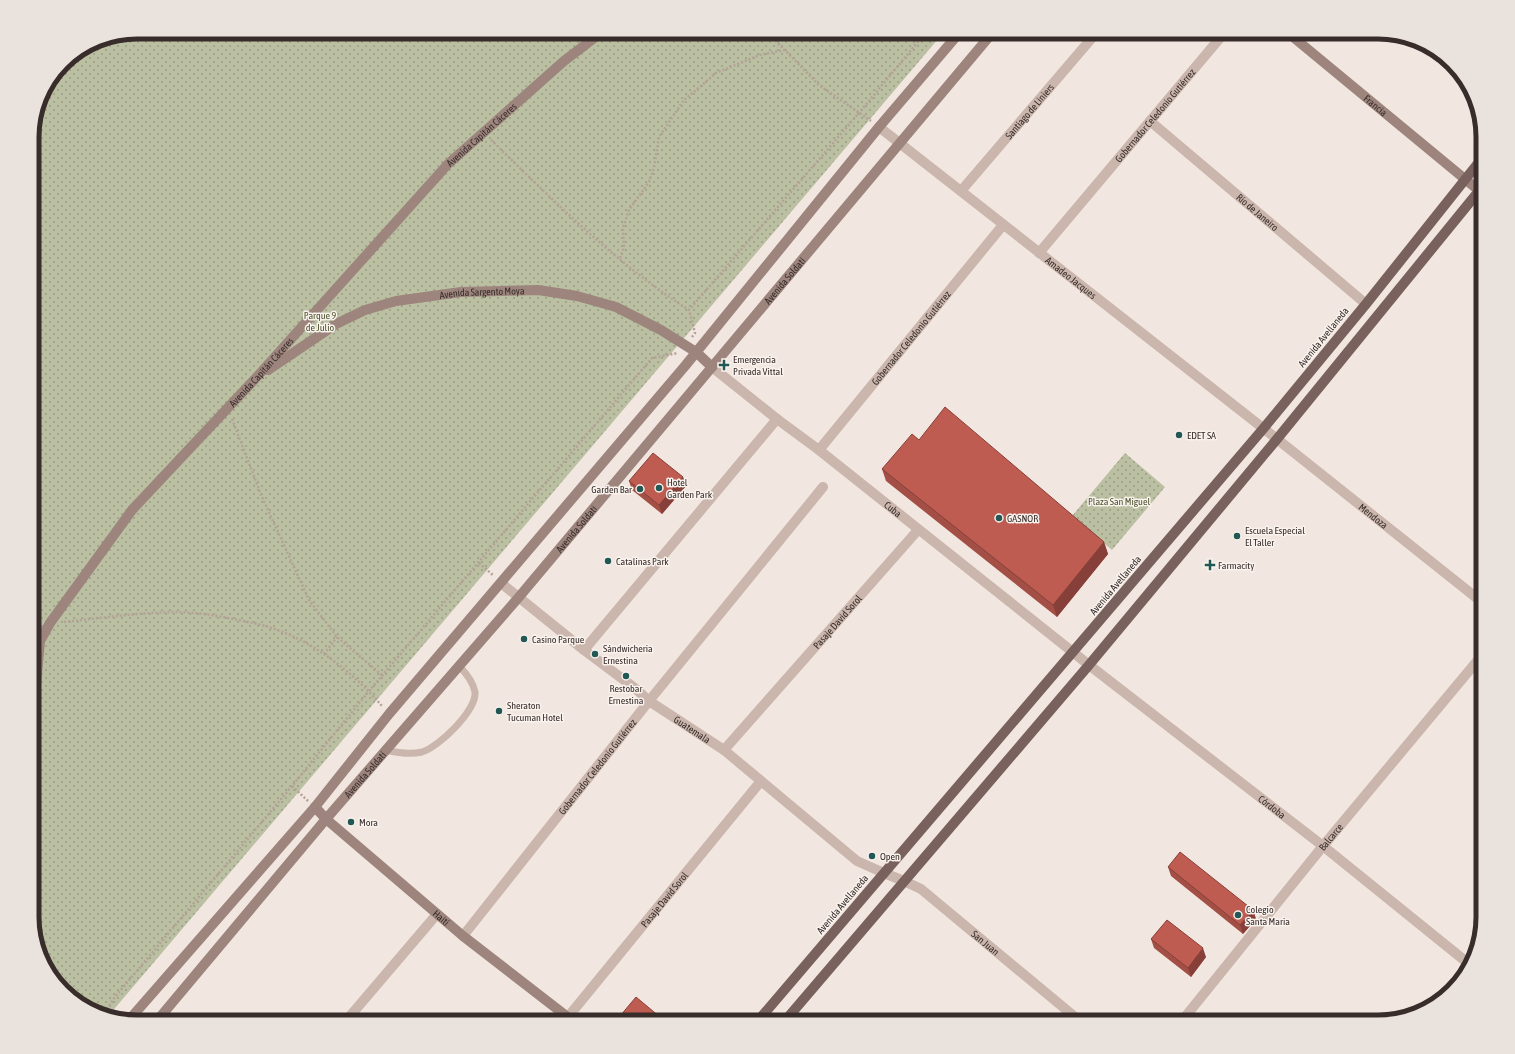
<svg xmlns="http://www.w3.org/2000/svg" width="1515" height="1054" font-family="'Asap Condensed',sans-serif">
  <defs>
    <pattern id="grass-dots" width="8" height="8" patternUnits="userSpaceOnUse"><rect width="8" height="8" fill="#bac0a1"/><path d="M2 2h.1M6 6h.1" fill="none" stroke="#989c83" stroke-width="1.8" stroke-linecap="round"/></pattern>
  </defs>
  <rect width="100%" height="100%" fill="#f2e7e0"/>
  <!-- grass -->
  <path fill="url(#grass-dots)" d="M137 32H944L110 1014 78 1004 46 970 32 924V130L40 96 63 62 97 40Z
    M1125 453 1165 487 1112 550 1072 516Z"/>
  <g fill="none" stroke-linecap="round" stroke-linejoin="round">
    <!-- path -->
    <path stroke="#b5a097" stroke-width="2.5" stroke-dasharray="2 2" stroke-linecap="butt" d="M767 32 819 85 871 121
      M491 140C553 200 615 263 689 310
      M620 258 624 248 623 228 629 210 649 182 654 168 659 137 684 100 716 73 760 55 784 50
      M692 337 695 333 689 310 859 113 926 32
      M232 419 262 497 309 600 337 637 383 676
      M479 563 494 576
      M64 622C100 618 136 613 173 612 193 612 214 615 233 619 249 622 265 625 280 631 320 646 355 675 382 706
      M324 654 337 637
      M292 786 308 801
      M108 1013 107 1009 115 997 292 786 369 691 652 358 678 353"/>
    <!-- lane -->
    <path stroke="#cab6ac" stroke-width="7" d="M32 635 40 641
      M386 750C398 753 410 755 422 752 439 747 477 710 475 692 473 682 466 673 459 666"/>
    <!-- street -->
    <g stroke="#cab6ac" stroke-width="10">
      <path id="s1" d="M1150 121 1366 304"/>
      <path id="s2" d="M879 127 1277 439 1483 603"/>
      <path id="s3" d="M961 191 1097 32"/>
      <path id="s4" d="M1039 253 1225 32"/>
      <path id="s5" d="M712 367 777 419 819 450 1089 665 1323 846 1469 964"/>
      <path id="s6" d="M819 450 1003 225"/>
      <path id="s7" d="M501 583 584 650 636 689 649 701 724 750 857 861 884 873 904 881 921 889 1081 1022"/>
      <path d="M584 650 777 419"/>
      <path id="s8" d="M724 750 918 530"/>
      <path id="s9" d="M463 936 649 701 823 487"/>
      <path id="s10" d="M568 1017 761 781"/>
      <path d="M345 1022 437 914"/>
      <path id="s11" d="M1181 1022 1323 846 1483 654"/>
    </g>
    <!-- secondary -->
    <g stroke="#9d857e" stroke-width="10">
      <path id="s12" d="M1287 32 1483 194"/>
      <path id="s13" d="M268 370 336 324 365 310 396 301 461 292 538 290 577 296 616 307 661 330 696 352 712 367"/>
      <path id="s14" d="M32 651 40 641 50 623 132 510 255 379 448 164 564 61 602 32"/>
      <path d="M32 705 36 685 40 641"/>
      <path id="s15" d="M315 807 326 819 463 936 574 1022"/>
      <path d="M129 1020 315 807 389 714 685 366 879 127 960 32"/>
      <path id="s16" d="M156 1022 326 819 519 597 993 32"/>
    </g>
    <!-- primary -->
    <path stroke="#79625d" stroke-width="10" d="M757 1022 1263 429 1366 304 1483 157
      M784 1022 1089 665 1277 439 1483 186"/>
  </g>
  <!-- wall -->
  <path fill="#a44f46" d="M919 440 1104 542 1108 554 1057 617 886 481 882 469Z
    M683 477 686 486 662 514 632 490 629 481Z
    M1168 867 1253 910 1256 919 1243 934 1171 876Z
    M1151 939 1206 957 1191 977 1154 948Z"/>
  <!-- shaded-wall -->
  <path fill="#864039" d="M683 477 686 486 662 514 659 505Z
    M1104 542 1108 554 1057 617 1053 605Z
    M1253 910 1256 919 1243 934 1240 925Z
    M1203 948 1206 957 1191 977 1188 968Z"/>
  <!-- building -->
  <path fill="#bf5c51" stroke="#864039" d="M945 407 1104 542 1053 605 882 469 912 434 919 440Z
    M653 453 683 477 659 505 629 481Z
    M1180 852 1253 910 1240 925 1168 867Z
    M1167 920 1203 948 1188 968 1151 939Z
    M636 997 666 1022H615Z"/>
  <!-- markers -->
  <g fill="#225854" stroke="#f9f2ed" stroke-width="1.5">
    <path d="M722 359h4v4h4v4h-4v4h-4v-4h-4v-4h4z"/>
    <circle cx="1179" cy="435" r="4"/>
    <circle cx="659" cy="488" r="4"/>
    <circle cx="640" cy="489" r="4"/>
    <circle cx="999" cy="518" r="4"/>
    <circle cx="1237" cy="536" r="4"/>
    <circle cx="608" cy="561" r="4"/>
    <path d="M1208 559h4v4h4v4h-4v4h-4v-4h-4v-4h4z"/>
    <circle cx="524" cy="639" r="4"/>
    <circle cx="595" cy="654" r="4"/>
    <circle cx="626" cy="676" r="4"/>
    <circle cx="499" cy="711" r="4"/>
    <circle cx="351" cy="822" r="4"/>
    <circle cx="872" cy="856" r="4"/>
    <circle cx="1238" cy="915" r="4"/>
  </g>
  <g text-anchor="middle" stroke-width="3" stroke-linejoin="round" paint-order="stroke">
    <!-- street labels -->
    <g font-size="10" fill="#382d2b" stroke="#f9f2ed">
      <text dy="4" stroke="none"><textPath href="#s12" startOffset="115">Francia</textPath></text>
      <text dy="4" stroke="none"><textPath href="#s3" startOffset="105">Santiago de Liniers</textPath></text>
      <text dy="4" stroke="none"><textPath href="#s4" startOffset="180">Gobernador Celedonio Gutiérrez</textPath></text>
      <text dy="4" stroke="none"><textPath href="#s14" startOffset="686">Avenida Capitán Cáceres</textPath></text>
      <text dy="4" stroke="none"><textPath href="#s1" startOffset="141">Río de Janeiro</textPath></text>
      <text dy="4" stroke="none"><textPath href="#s2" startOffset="244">Amadeo Jacques</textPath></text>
      <text dy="4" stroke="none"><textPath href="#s16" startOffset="972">Avenida Soldati</textPath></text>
      <text dy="4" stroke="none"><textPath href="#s13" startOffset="233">Avenida Sargento Moya</textPath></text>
      <text dy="4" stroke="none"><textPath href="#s6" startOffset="145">Gobernador Celedonio Gutiérrez</textPath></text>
      <text transform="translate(1323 337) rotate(-51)" y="4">Avenida Avellaneda</text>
      <text dy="4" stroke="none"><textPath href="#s14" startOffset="362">Avenida Capitán Cáceres</textPath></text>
      <text dy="4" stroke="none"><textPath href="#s5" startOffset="230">Cuba</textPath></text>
      <text dy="4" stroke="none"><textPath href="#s2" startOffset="629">Mendoza</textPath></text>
      <text dy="4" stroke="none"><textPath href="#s16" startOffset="648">Avenida Soldati</textPath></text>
      <text transform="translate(1115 585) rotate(-50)" y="4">Avenida Avellaneda</text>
      <text dy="4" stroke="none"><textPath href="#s8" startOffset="171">Pasaje David Sorol</textPath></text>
      <text dy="4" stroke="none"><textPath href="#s7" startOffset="241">Guatemala</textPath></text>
      <text dy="4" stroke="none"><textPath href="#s9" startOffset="216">Gobernador Celedonio Gutiérrez</textPath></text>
      <text dy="4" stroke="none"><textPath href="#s16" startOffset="324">Avenida Soldati</textPath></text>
      <text dy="4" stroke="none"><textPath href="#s5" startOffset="712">Córdoba</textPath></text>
      <text dy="4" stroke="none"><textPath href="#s11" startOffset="238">Balcarce</textPath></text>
      <text dy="4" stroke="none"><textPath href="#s10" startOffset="152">Pasaje David Sorol</textPath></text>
      <text transform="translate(842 904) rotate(-50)" y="4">Avenida Avellaneda</text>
      <text dy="4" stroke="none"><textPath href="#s15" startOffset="168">Haití</textPath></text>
      <text dy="4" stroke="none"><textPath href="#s7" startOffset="606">San Juan</textPath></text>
    </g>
    <!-- park labels -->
    <g font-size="10" fill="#4d5530" stroke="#f9f2ed">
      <text x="320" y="319">Parque 9<tspan x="320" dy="12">de Julio</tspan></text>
      <text x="1119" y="505">Plaza San Miguel</text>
    </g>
    <!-- poi labels -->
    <g font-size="10" fill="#382d2b" stroke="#f9f2ed" text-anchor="start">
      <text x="733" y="363">Emergencia<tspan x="733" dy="12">Privada Vittal</tspan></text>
      <text x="1187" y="439">EDET SA</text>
      <text x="667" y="486">Hotel<tspan x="667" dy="12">Garden Park</tspan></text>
      <text x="632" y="493" text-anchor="end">Garden Bar</text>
      <text x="1007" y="522">GASNOR</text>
      <text x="1245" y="534">Escuela Especial<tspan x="1245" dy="12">El Taller</tspan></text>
      <text x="616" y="565">Catalinas Park</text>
      <text x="1218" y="569">Farmacity</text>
      <text x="532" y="643">Casino Parque</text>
      <text x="603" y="652">Sándwicheria<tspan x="603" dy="12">Ernestina</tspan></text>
      <text x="626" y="692" text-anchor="middle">Restobar<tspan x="626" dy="12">Ernestina</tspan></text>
      <text x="507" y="709">Sheraton<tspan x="507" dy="12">Tucuman Hotel</tspan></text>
      <text x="359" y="826">Mora</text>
      <text x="880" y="860">Open</text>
      <text x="1246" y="913">Colegio<tspan x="1246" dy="12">Santa Maria</tspan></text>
    </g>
  </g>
  <!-- crop -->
  <path d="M0 0H1515V1054H0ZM137 39H1378A98 98 0 0 1 1476 137V917A98 98 0 0 1 1378 1015H137A98 98 0 0 1 39 917V137A98 98 0 0 1 137 39Z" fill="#eae2dd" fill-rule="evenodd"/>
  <path fill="none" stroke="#382d2b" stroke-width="5" d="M137 39H1378A98 98 0 0 1 1476 137V917A98 98 0 0 1 1378 1015H137A98 98 0 0 1 39 917V137A98 98 0 0 1 137 39Z"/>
</svg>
